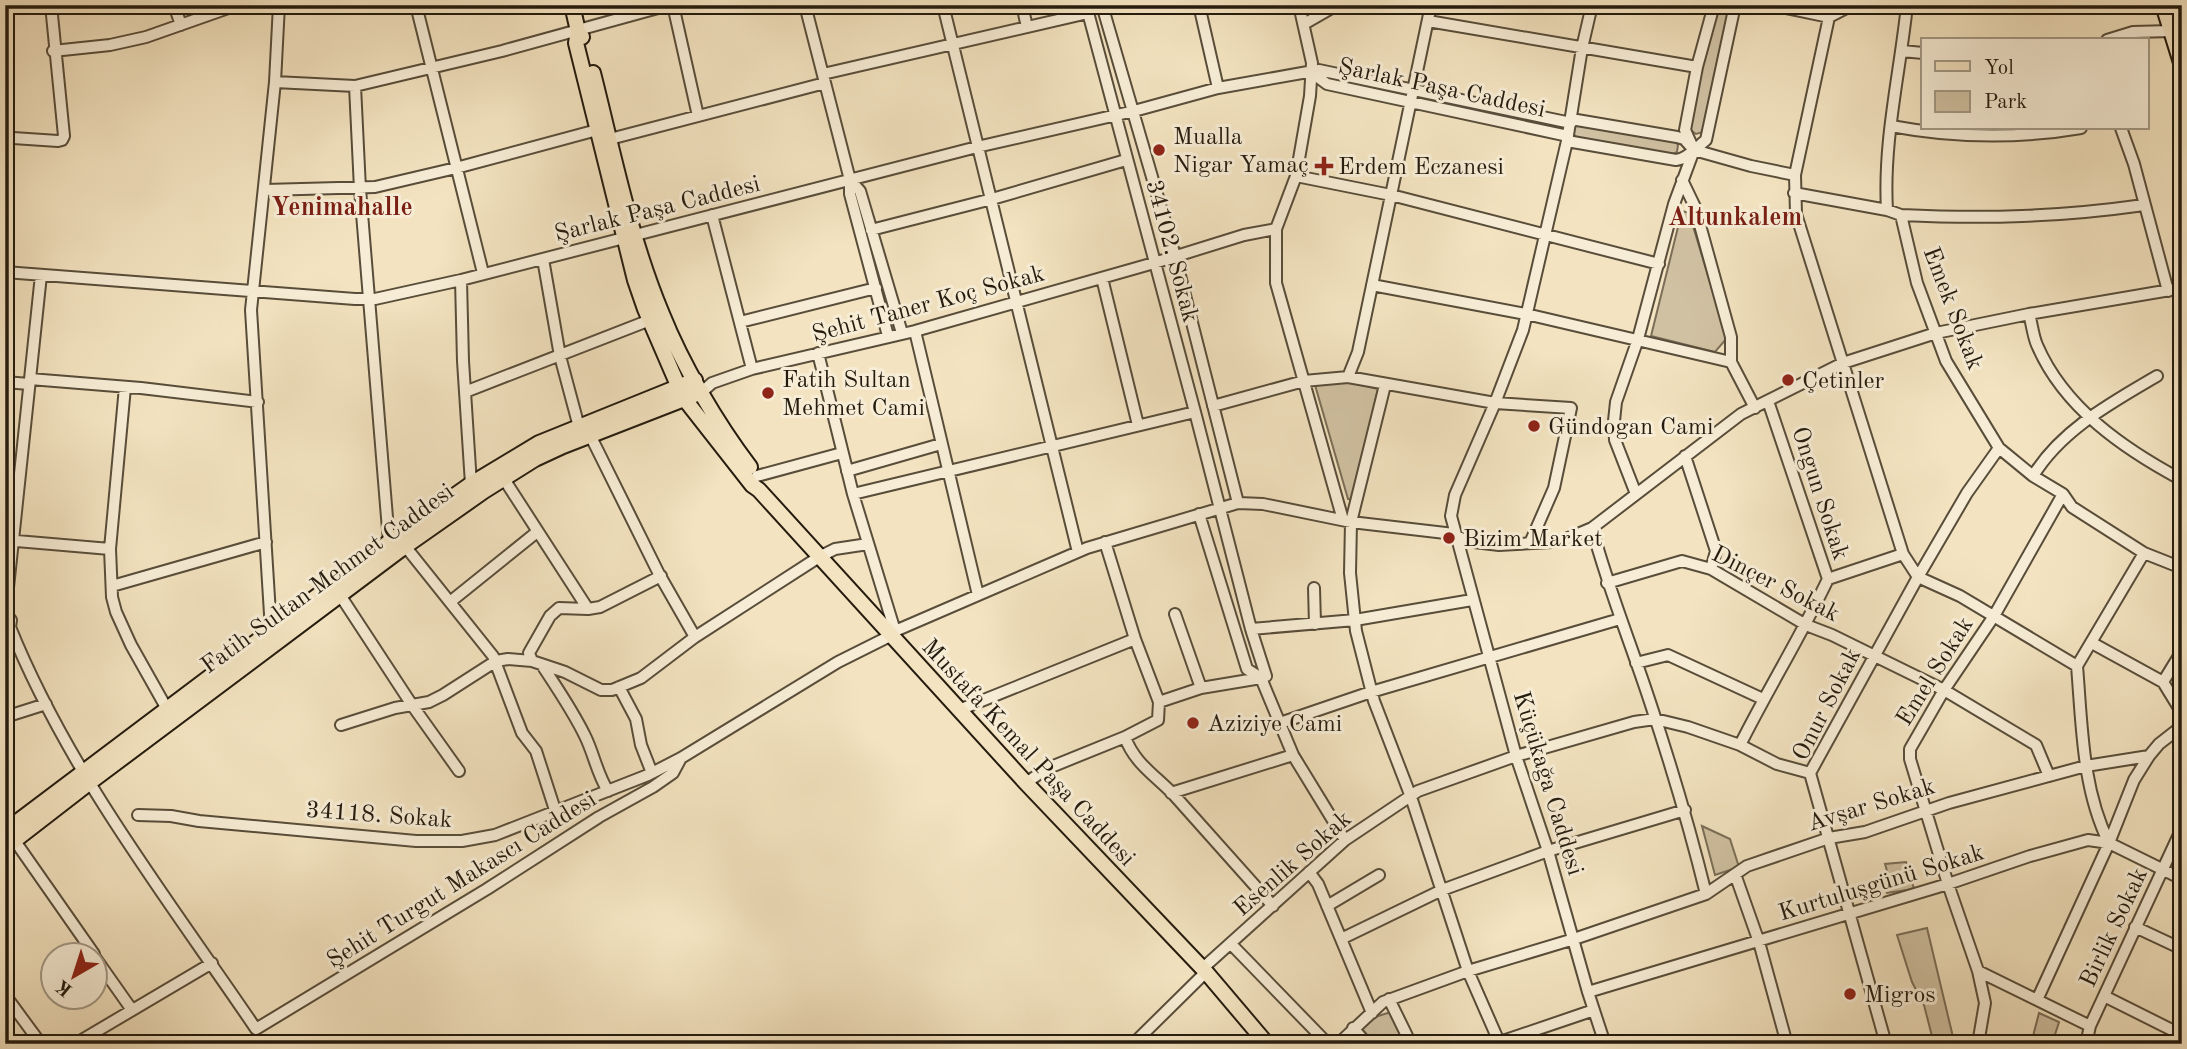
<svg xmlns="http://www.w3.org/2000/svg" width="2187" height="1049" font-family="'Old Standard TT',serif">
  <rect width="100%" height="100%" fill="#f3e3c0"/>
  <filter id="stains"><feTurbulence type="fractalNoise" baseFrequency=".00286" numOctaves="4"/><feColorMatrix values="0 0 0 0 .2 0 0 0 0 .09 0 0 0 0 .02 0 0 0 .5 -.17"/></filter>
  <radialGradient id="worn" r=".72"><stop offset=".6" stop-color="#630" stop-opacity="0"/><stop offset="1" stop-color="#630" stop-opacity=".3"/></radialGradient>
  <!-- green -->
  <path fill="#d0c1a2" stroke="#7a6e58" stroke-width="2" d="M1717 5 1729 9 1703 132 1696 134 1688 128Z
    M1424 98 1559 126V130L1423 101Z
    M1578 124 1675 141 1678 145 1677 152 1671 155 1579 139 1573 134 1574 128Z
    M1682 211 1689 213 1727 338 1715 352 1651 336Z
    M1346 381 1378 389 1353 499H1348L1315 385Z
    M1702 826 1730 839 1739 867 1715 875Z
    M1906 862 1914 889 1887 893 1884 882 1889 878 1885 864Z
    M1927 928 1953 1037 1951 1044H1934L1924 1005 1912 982 1897 935Z
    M1391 1012 1406 1044H1375L1361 1028 1375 1017Z
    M2039 1013 2059 1022 2052 1044H2031Z"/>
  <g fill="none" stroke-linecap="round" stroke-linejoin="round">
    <!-- minor casing -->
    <g stroke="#584d3a" stroke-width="14">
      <path id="minor" d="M174 5 181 25
        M416 5 483 273
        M673 5 698 116
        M805 5 850 180
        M943 5 1078 552
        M1022 5 1027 27
        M1086 5 1195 412 1251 629 1266 676 1261 678 1293 755 1345 840
        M1102 5 1175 256 1238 503
        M1199 5 1218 88
        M1299 5 1312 63 1310 96 1296 176 1276 229V283L1343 520
        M1592 5 1582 48 1567 141 1523 330 1495 403 1455 495 1451 516 1516 756 1548 851 1588 992 1605 1044
        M1772 5 1829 17 1852 5
        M1907 5C1900 73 1883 141 1887 210L1901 215 1917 283 1946 361 1999 448 2033 476 2063 494 2072 507 2144 553 2182 568
        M1829 17 1795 175 1796 214 1903 554 1918 577 1960 596 2077 666C2082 725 2082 789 2109 843
        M1428 21 1697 67
        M1304 24 1337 5
        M2107 40 2133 32 2172 31
        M53 51 110 45 146 37 237 5
        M1902 51 1923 53
        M1311 72 1327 84 1568 136
        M823 74 1088 13
        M275 82 355 86 502 51 669 5
        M355 86 360 189 389 542
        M1571 119 1677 137 1684 139 1694 150 1751 166 1795 175
        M1891 126C1955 138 2017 139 2081 128
        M2121 128 2134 164 2168 291
        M13 138 58 141 62 140 64 136 51 5
        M610 139 825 83
        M1567 141 1676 160C1687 159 1697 147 1706 140L1735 5
        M1296 176 1391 195 1659 264
        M1682 180 1695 207 1731 337V362L1755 408
        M265 190 375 187 456 168 597 130
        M1794 193 1887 210
        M712 215 752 369
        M1901 215C1986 219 2059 217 2144 205
        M871 230 992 199 1126 160
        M543 259 560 356 579 427
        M5 272 355 299H375L461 280 977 147 1134 111 1218 88 1319 70 1571 123
        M41 275 7 597V615L11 620 10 627C69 773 168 899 256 1029L487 889 599 817 653 787 673 773 681 758
        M1102 278 1138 425
        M461 280 463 361 471 484
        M1372 285 1526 314 1731 362
        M2029 314C2032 324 2033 336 2037 345 2064 408 2124 449 2182 480
        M740 322 876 288
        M915 331 978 595
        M888 336 850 194V180L860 191 902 333
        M818 353 853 494 895 631
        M1348 377 1358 352 1431 5
        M30 379 141 388 258 402
        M5 382 29 384
        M1385 385 1351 522 1350 573 1356 631 1374 701 1411 797 1468 971 1500 1044
        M125 387 110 549 112 597 116 612 131 645 167 709
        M465 392 650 320
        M702 392 712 383 752 369 915 331 1154 263 1244 235 1276 229
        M1213 406 1304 381 1348 377 1495 403 1571 408 1554 488 1530 543
        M590 435 659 574 695 637
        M1685 456 1716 551 1711 569
        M847 471 941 444
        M757 476 842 453
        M2033 476C2061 430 2111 403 2157 376
        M504 479 588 609 600 607 661 576
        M853 494 1195 412
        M1636 494 1615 440 1614 421 1616 402 1638 339 1674 204 1694 150 1685 130 1697 67 1714 5
        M1199 514 1247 669 1261 678
        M1592 528C1608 588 1631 644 1650 702 1671 765 1690 829 1706 894
        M5 540 110 549
        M1105 542 1135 639 1159 702 1158 720 1125 737C1134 763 1156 776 1174 795 1207 832 1240 869 1273 906
        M405 546 493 656 522 733 536 751 556 813
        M1828 579 1903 554
        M1607 583 1682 561 1711 569 1806 625 1832 635 1944 690 2036 745 2049 776
        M112 586 266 542
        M1314 588 1315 624
        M340 595 412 705 459 771
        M450 602 537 532
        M588 609 559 608 550 616 529 653 532 661 565 672 601 690H612L641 678 695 637 819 557 835 549 868 544
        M1175 614 1201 688
        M1251 629 1355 620 1472 600
        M274 633 271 630 251 310 275 82 279 5
        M2092 643 2163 682 2182 713
        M1636 663 1668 655 1763 699
        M542 665C557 688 573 711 585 736 594 754 597 774 608 791
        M2077 666 2144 553
        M2163 682 2182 651
        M619 687 636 719 641 745 652 773
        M1159 702 1201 688 1261 678
        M959 710 1135 639
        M5 717 46 704
        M1280 723 1371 692 1620 619
        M341 725 395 708 429 702 443 695 496 661 508 659 532 661
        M1740 745C1768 689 1801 636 1828 579L1768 401
        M1026 783 1046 769 1125 737
        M1171 793 1293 755
        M138 815 171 816 199 821 416 841H462L495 835 648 775 681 758 838 662 890 636 895 631 1087 548 1238 503 1263 504 1351 522 1454 534 1466 541 1499 545 1552 542 1566 539 1592 528 1741 414 1843 363 1936 333 2029 314 2182 288
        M15 841 94 954
        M1309 872 1318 884 1372 1013
        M1735 874 1759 942 1787 1044
        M1327 906 1379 875
        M2135 927 2182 949
        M1341 939 1442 890 1548 851 1685 810
        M1231 944 1328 1044
        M94 956 132 1010
        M1203 968 1345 840 1418 791 1516 756 1634 722 1655 719 1688 727 1740 745 1777 764 1810 773
        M1978 971 2090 1026
        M1588 992 1948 884 2030 856 2088 840 2109 843 2182 879
        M5 995 41 1044
        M2104 996 2182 1035
        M1389 999 1411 1044
        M2037 1000 2109 843 2134 780 2149 756
        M1353 1028 1367 1044
        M1500 1042 1594 1010
        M75 1044 212 963
        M1133 1044 1206 972
        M1338 1044 1383 1002 1468 971 1574 939 1706 894 1747 866 1829 838 1865 832 1949 803 2086 766 2149 756 2159 744 2182 726
        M1768 1044 1786 1038
        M1886 1044 1810 773 1918 577 1967 493 1999 448
        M1978 1044 1985 1003 1978 971 1948 884 1910 759V749L1944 690 1994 616 2063 494
        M2086 1044 2090 1026 2182 828"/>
    </g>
    <!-- major casing -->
    <g stroke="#241b0e" stroke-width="18">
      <path id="major" d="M572 5 578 31 582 37
        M2163 5 2182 66
        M2175 5 2182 25
        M578 31 576 43 635 280 645 309 683 397 752 485 759 490 1026 783 1206 972 1267 1044
        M593 73C613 152 630 238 662 314 682 364 717 424 750 467
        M5 831 389 542 471 484 539 443 695 380
        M5 848 89 783 400 550 484 491 535 459 563 446 702 392"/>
    </g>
    <!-- minor -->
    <use href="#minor" stroke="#f7edd6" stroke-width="10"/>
    <!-- major -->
    <use href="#major" stroke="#f3e3c0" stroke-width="14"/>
  </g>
  <!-- markers -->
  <g fill="#8f2418" stroke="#f7edd6" stroke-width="2.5">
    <circle cx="1159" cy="150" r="7"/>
    <path d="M1320.5 155.5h7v7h7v7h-7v7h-7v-7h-7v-7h7z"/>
    <circle cx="1788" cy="380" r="7"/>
    <circle cx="768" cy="393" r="7"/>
    <circle cx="1534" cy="426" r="7"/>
    <circle cx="1449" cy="538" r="7"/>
    <circle cx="1193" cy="723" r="7"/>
    <circle cx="1850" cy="994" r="7"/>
  </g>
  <g text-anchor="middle" stroke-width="6" stroke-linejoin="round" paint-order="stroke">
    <!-- street labels -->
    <g font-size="24" fill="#241b0e" stroke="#f7edd6">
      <text transform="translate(1442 87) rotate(12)" y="8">Şarlak Paşa Caddesi</text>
      <text transform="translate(657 208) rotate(-14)" y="8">Şarlak Paşa Caddesi</text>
      <text transform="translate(1173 251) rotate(75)" y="8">34102. Sokak</text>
      <text transform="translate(928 303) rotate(-15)" y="8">Şehit Taner Koç Sokak</text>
      <text transform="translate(1954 308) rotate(69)" y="8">Emek Sokak</text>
      <text transform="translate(1821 493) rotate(72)" y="8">Ongun Sokak</text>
      <text transform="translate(327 578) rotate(-36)" y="8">Fatih Sultan Mehmet Caddesi</text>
      <text transform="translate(1776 583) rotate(27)" y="8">Dinçer Sokak</text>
      <text transform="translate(1934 671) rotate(-58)" y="8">Emel Sokak</text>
      <text transform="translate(1826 704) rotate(-63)" y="8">Onur Sokak</text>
      <text transform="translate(1029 752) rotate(47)" y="8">Mustafa Kemal Paşa Caddesi</text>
      <text transform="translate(1549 783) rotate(73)" y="8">Küçükağa Caddesi</text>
      <text transform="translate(1871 804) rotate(-17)" y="8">Avşar Sokak</text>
      <text transform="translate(379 814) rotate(4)" y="8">34118. Sokak</text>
      <text transform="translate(1292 863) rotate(-41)" y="8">Esenlik Sokak</text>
      <text transform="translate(461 879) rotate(-32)" y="8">Şehit Turgut Makascı Caddesi</text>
      <text transform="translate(1881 882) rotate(-17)" y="8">Kurtuluşgünü Sokak</text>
      <text transform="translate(2113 927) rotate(-65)" y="8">Birlik Sokak</text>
    </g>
    <!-- poi labels -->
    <g font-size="24" fill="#241b0e" stroke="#f7edd6" text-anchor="start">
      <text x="1173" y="144">Mualla<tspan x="1173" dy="28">Nigar Yamaç</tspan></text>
      <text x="1338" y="174">Erdem Eczanesi</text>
      <text x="782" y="387">Fatih Sultan<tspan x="782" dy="28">Mehmet Cami</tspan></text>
      <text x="1802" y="388">Çetinler</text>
      <text x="1548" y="434">Gündogan Cami</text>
      <text x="1463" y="546">Bizim Market</text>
      <text x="1207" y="731">Aziziye Cami</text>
      <text x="1864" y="1002">Migros</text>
    </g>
    <!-- neighbourhood labels -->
    <g font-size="26" font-weight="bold" fill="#7a1f14" stroke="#f7edd6">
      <text x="342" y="215">Yenimahalle</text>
      <text x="1735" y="225">Altunkalem</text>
    </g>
  </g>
  <!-- margin -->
  <rect width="2187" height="1049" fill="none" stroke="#f3e3c0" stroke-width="28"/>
  <rect x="7" y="7" width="2173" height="1035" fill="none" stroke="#241b0e" stroke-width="3.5"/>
  <rect x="14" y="14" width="2159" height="1021" fill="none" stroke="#241b0e" stroke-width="2"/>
  <!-- legend -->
  <rect x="1921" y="38" width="228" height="91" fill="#f7edd6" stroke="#a39986" stroke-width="2"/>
  <rect x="1935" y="61" width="35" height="10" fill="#f3e3c0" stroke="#a39986" stroke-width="2"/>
  <text x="1984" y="74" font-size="21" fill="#241b0e">Yol</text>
  <rect x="1935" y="91" width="35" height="21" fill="#d0c1a2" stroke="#a39986" stroke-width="2"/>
  <text x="1984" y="108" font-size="21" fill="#241b0e">Park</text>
  <!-- north arrow -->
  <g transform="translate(74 976) rotate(219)"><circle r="33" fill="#f7edd6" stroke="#a39986" stroke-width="2"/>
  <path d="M0-5L12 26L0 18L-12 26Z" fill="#8f2418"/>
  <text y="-10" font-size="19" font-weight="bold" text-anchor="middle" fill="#241b0e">K</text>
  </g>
  <rect width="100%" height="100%" filter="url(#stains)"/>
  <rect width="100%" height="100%" fill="url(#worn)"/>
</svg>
